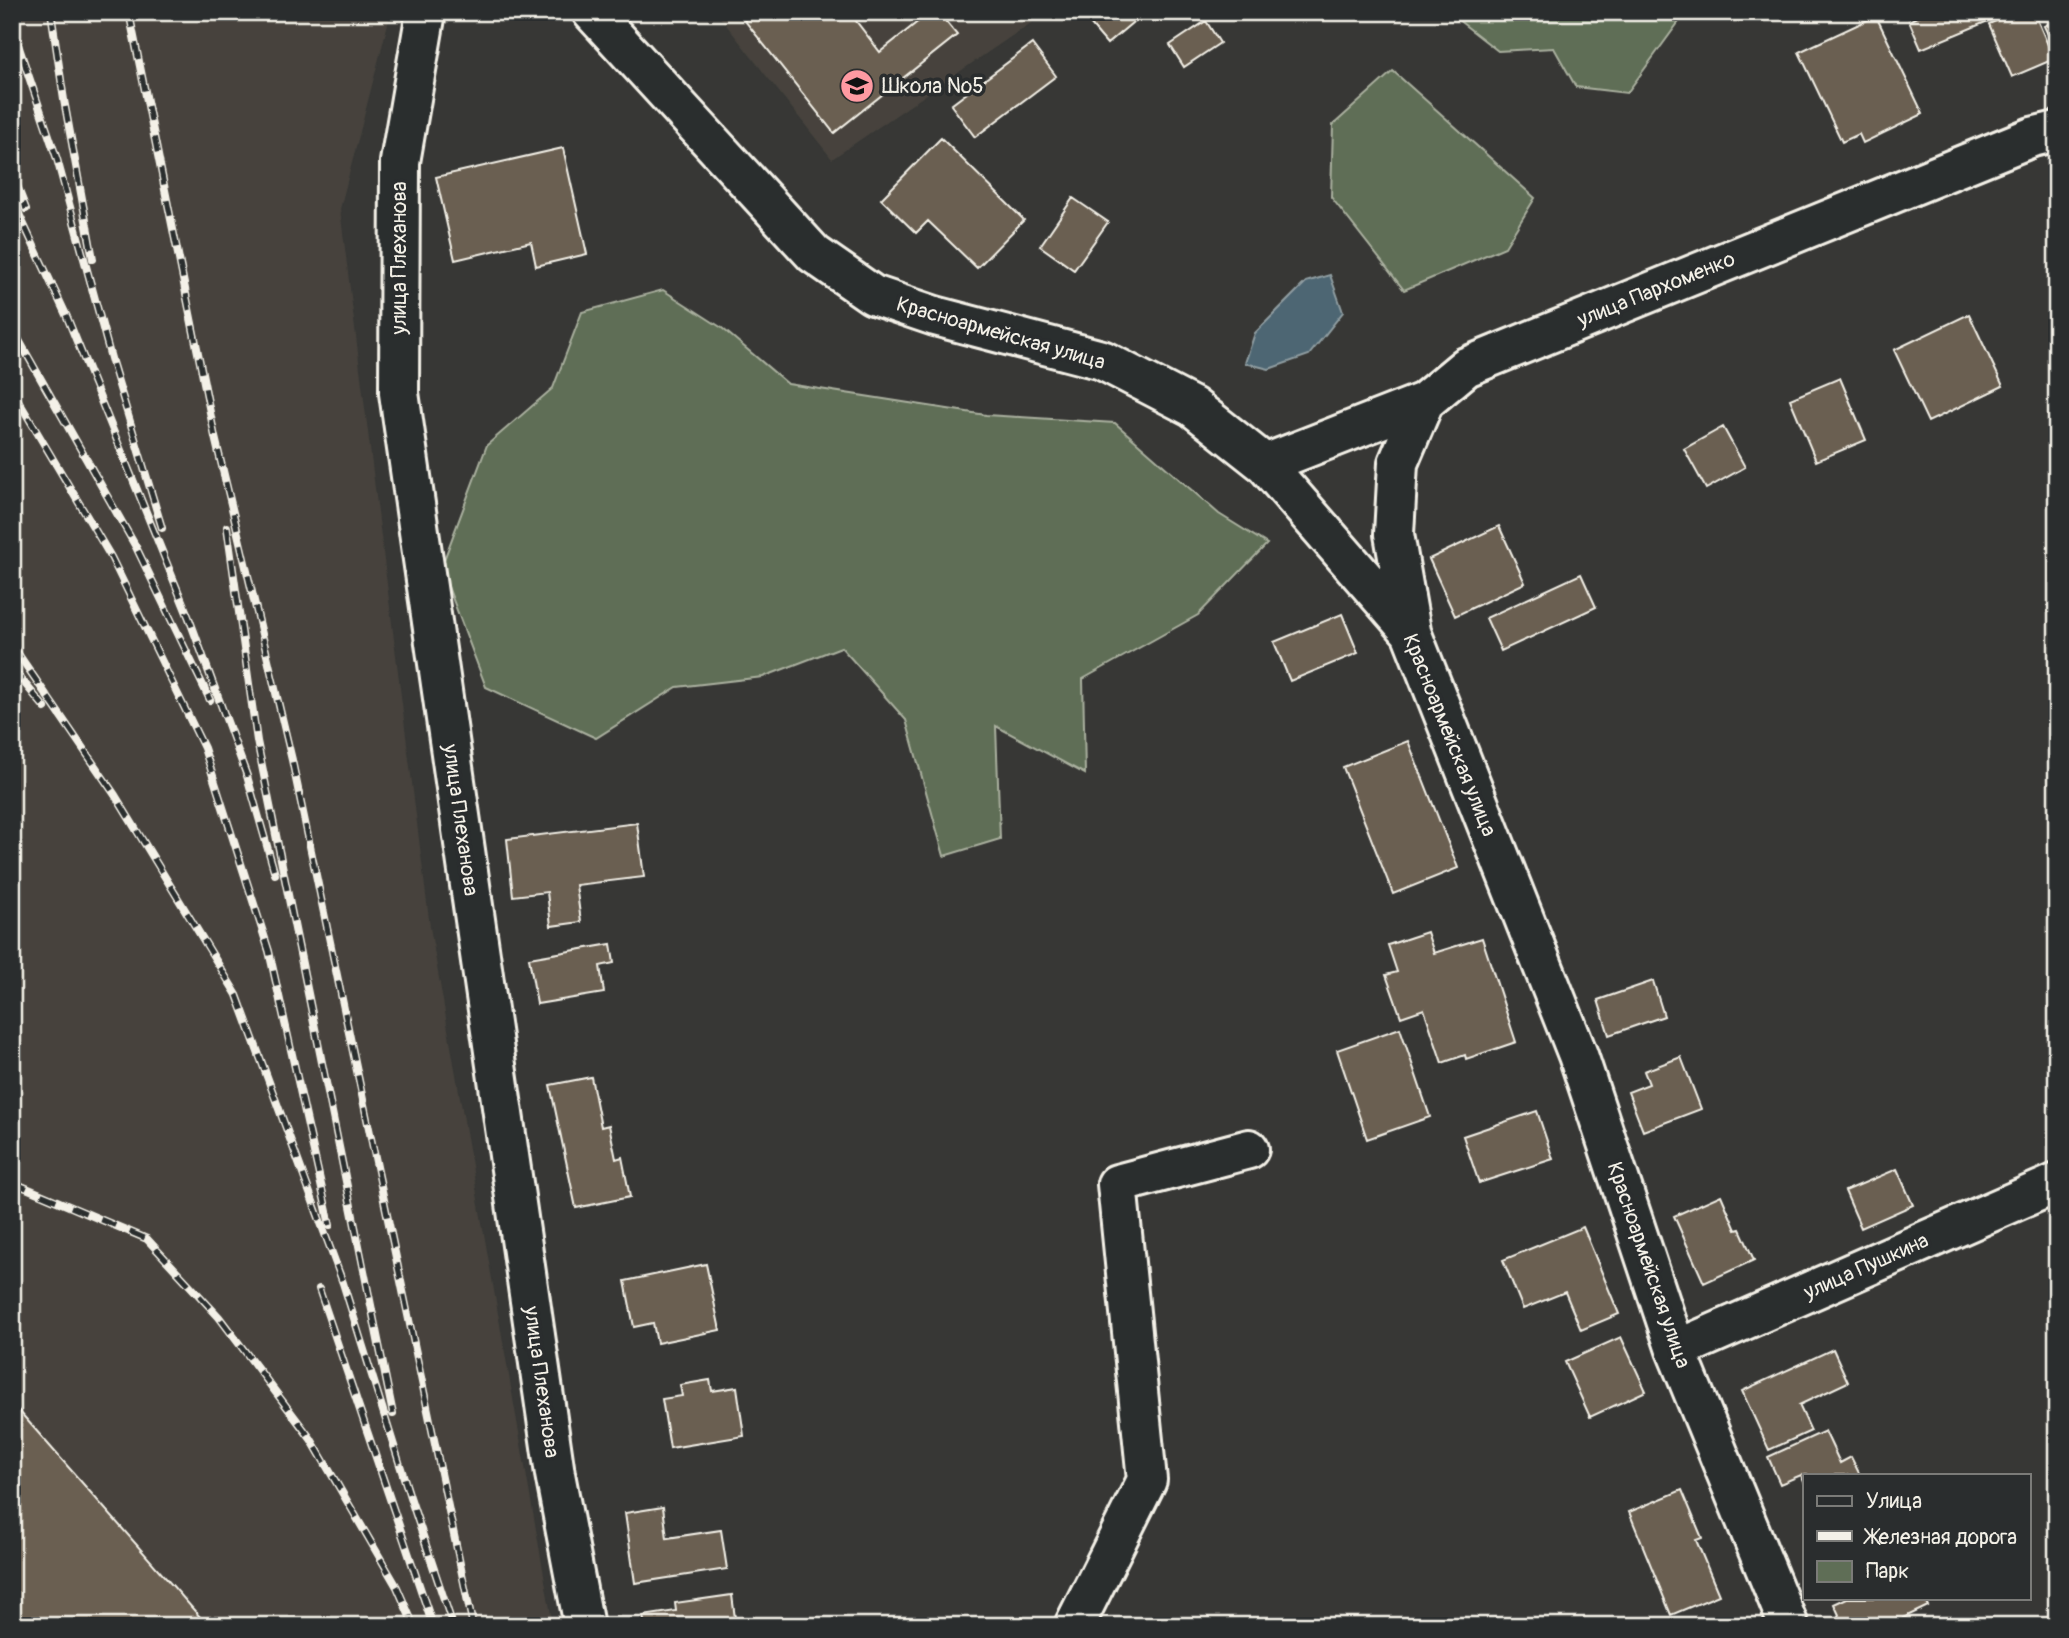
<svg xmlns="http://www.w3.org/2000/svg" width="2069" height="1638" font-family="Pangolin,sans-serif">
  <rect width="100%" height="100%" fill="#373735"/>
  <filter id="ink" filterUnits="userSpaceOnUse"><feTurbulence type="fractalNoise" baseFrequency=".0143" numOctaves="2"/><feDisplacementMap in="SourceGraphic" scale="14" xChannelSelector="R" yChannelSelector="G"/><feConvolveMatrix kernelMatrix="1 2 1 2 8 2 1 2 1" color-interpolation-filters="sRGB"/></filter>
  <g filter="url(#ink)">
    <!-- built -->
    <path fill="#46433d" d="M12 12H391L340 209 430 927 553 1626H12Z
      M716 12H1047L832 159Z"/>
    <!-- green -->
    <path fill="#5f6e56" stroke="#aab09f" stroke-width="2" d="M1448 12H1686L1627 93 1576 87 1554 48 1498 51Z
      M1393 71 1535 198 1505 247 1404 290 1331 197 1333 125Z
      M663 290 722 328 788 384 986 415 1115 423 1219 514 1267 544 1198 615 1083 679 1085 774 996 726 1000 839 944 856 906 720 841 647 763 677 677 687 596 738 486 687 441 568 487 445 553 388 582 312Z"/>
    <!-- water -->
    <path fill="#4e6673" stroke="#909ea2" stroke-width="2" d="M1330 275 1343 312 1309 355 1269 369 1245 363 1255 333 1306 282Z"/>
    <!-- building -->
    <path fill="#6a5f51" stroke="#f4f1e8" stroke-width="2" d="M738 12H849L880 52 930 12H938L957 35 834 133Z
      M1104 12H1145L1107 44 1090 24Z
      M1926 12H1990L1993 19 1921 49 1909 21Z
      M2016 12H2034L2054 59 2012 77 1989 24Z
      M1876 16 1923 114 1863 143 1859 134 1842 142 1799 52Z
      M2057 20V54L2044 26Z
      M1206 21 1220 43 1184 67 1170 45Z
      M1032 44 1056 76 975 137 951 105Z
      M941 138 1024 220 977 268 928 221 916 233 881 199Z
      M563 148 587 254 536 266 531 242 455 260 436 177Z
      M1073 198 1108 222 1074 270 1040 246Z
      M1969 314 2003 386 1928 422 1894 350Z
      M1840 378 1866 440 1816 461 1790 399Z
      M1723 427 1745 467 1706 489 1684 449Z
      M1499 526 1525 583 1455 616 1429 559Z
      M1581 574 1596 607 1501 651 1486 618Z
      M1342 614 1358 653 1290 681 1274 642Z
      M1408 741 1458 868 1393 894 1343 767Z
      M637 823 644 877 576 885 581 922 551 926 547 892 513 896 507 839Z
      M1427 932 1434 953 1482 938 1516 1042 1466 1059 1465 1055 1442 1063 1424 1009 1401 1017 1386 975 1397 972 1388 945Z
      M611 944 614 963 600 966 604 993 537 1004 529 958Z
      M1653 981 1664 1016 1609 1035 1598 1000Z
      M1400 1028 1430 1117 1367 1139 1337 1050Z
      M1681 1057 1701 1109 1643 1131 1628 1092 1649 1084 1644 1071Z
      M591 1077 601 1127 609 1125 616 1159 622 1157 630 1197 576 1208 550 1085Z
      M1537 1111 1553 1159 1479 1183 1463 1136Z
      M1897 1169 1913 1205 1861 1228 1845 1191Z
      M1721 1195 1736 1230 1740 1229 1754 1260 1704 1283 1674 1216Z
      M1583 1227 1619 1314 1581 1330 1565 1292 1523 1309 1503 1260Z
      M706 1264 720 1330 657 1343 653 1323 634 1327 625 1281Z
      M1621 1337 1646 1391 1590 1417 1565 1362Z
      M1833 1349 1848 1382 1799 1405 1811 1431 1769 1450 1742 1391Z
      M710 1380 712 1391 737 1387 744 1436 670 1448 662 1399 682 1396 680 1385Z
      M12 1403 208 1626H12Z
      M1825 1431 1840 1463 1851 1457 1860 1475H1805V1484L1801 1475 1780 1484 1768 1457Z
      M1682 1490 1702 1538 1696 1540 1719 1595 1671 1615 1629 1512Z
      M663 1507 667 1538 721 1530 727 1569 635 1583 625 1513Z
      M732 1595 736 1626H645L643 1616 676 1611 675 1603Z
      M1847 1598H1924L1928 1606 1903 1618 1907 1626H1844L1834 1604Z"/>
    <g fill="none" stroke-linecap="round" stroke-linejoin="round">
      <!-- minor casing -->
      <g stroke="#f4f1e8" stroke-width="44">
        <path id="minor" d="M426 12 400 162 399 393 555 1474 584 1626
          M592 12 814 254 873 295 935 316 1102 360 1193 407 1265 464 1411 632 1578 1055 1676 1350 1789 1626
          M1265 464 1424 402 1466 367 2032 137 2057 131
          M1411 631 1394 534 1398 463 1424 402
          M1676 1350 2057 1183
          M1074 1626 1147 1480 1117 1184 1249 1149"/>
      </g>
      <!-- minor -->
      <use href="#minor" stroke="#2a2d2e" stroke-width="38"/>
      <!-- rail casing -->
      <g stroke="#f4f1e8" stroke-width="8">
        <path id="rail" d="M51 12 64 100 93 259
          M129 12 215 437 292 760 473 1626
          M12 27 57 159 112 362 162 528
          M12 173 26 209
          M12 199 67 317 189 618 247 776 275 874
          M12 328 136 547 210 700
          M12 390 111 557 204 748 269 951 330 1225
          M227 527 257 741 393 1414
          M12 645 115 795 237 995 343 1283 410 1497 453 1626
          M12 668 45 708
          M12 1182 147 1239 219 1317 311 1439 397 1587 414 1626
          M319 1289 433 1626"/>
      </g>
      <!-- rail -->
      <use href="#rail" stroke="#2a2d2e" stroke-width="5" stroke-dasharray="16" stroke-linecap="butt"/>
    </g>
  </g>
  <!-- icons -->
  <defs>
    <g id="school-disc" transform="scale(1.75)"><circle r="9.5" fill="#ff9aa2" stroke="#2a2d2e"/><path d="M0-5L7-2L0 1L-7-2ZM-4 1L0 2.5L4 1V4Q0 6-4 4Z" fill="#111"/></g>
  </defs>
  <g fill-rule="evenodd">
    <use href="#school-disc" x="857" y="86"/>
  </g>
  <g text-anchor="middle" stroke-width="7" stroke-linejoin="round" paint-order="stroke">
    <!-- poi labels -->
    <g font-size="21" fill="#f4f1e8" stroke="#2a2d2e" text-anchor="start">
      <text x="882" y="93">Школа №5</text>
    </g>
    <!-- street labels -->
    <g font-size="21" fill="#f4f1e8" stroke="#2a2d2e">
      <text transform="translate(399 258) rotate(-90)" y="7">улица Плеханова</text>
      <text transform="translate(1656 289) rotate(-22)" y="7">улица Пархоменко</text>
      <text transform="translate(1001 333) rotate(16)" y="7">Красноармейская улица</text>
      <text transform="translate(1450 735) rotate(68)" y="7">Красноармейская улица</text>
      <text transform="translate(461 820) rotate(82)" y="7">улица Плеханова</text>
      <text transform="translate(1649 1265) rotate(71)" y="7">Красноармейская улица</text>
      <text transform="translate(1866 1266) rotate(-24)" y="7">улица Пушкина</text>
      <text transform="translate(542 1382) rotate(82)" y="7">улица Плеханова</text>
    </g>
  </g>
  <!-- margin -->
  <rect width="2069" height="1638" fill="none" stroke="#2a2d2e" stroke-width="42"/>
  <rect x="21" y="21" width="2027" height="1596" fill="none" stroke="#f4f1e8" stroke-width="2.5" filter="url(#ink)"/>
  <!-- legend -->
  <rect x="1803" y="1474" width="228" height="126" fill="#2a2d2e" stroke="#7b7b78" stroke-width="2"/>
  <rect x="1817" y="1496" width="35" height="10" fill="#2a2d2e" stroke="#7b7b78" stroke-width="2"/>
  <text x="1866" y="1508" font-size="21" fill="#f4f1e8">Улица</text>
  <rect x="1817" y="1531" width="35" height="10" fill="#f4f1e8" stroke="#7b7b78" stroke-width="2"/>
  <text x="1866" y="1544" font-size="21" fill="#f4f1e8">Железная дорога</text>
  <rect x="1817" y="1561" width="35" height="21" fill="#5f6e56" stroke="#7b7b78" stroke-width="2"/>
  <text x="1866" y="1578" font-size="21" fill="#f4f1e8">Парк</text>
</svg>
